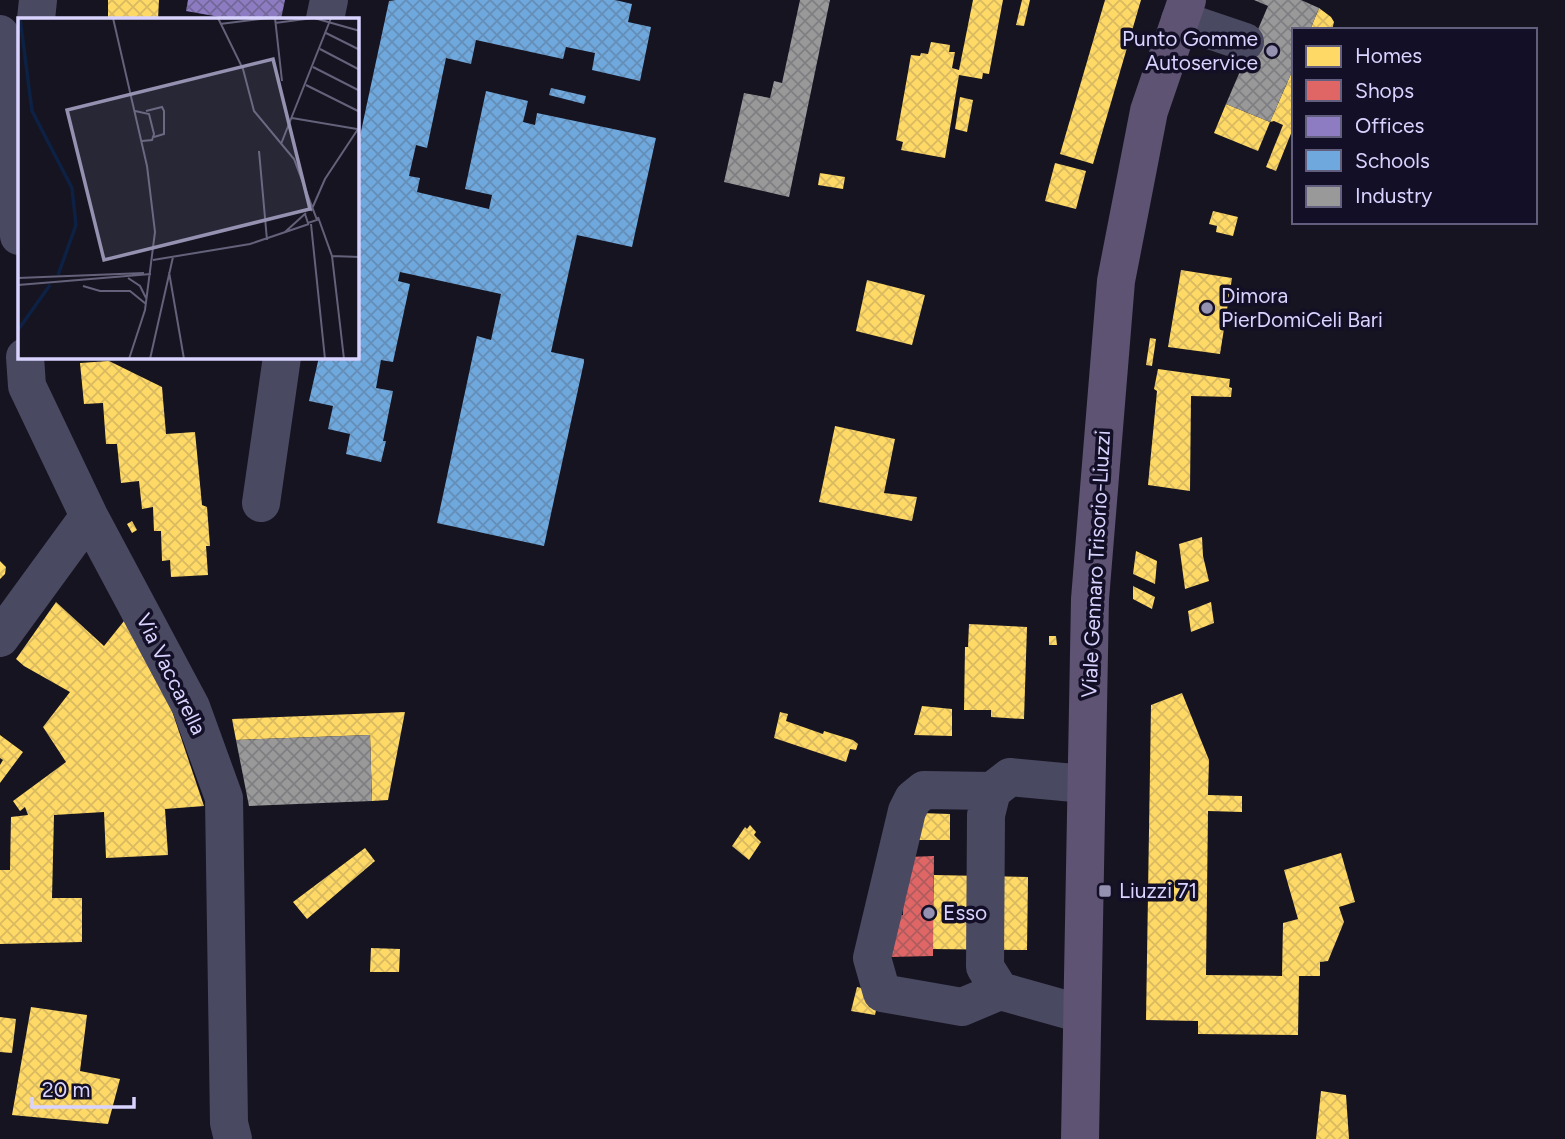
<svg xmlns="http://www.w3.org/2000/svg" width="1565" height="1139" font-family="Figtree,sans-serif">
  <defs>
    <pattern id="homes-cross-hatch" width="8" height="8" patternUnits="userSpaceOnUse" patternTransform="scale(1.75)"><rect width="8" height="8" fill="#ffd966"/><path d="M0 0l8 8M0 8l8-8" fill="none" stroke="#d9ba61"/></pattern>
    <pattern id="shops-cross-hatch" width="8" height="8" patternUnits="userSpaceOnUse" patternTransform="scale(1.75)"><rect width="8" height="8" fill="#e06666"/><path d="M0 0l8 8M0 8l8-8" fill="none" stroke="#b05b5e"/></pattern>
    <pattern id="offices-cross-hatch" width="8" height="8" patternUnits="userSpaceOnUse" patternTransform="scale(1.75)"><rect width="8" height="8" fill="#8e7cc3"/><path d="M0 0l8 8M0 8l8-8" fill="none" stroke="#736799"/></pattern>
    <pattern id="schools-cross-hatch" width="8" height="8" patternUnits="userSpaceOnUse" patternTransform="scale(1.75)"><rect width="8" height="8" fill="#6fa8dc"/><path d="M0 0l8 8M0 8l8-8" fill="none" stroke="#648eb8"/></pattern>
    <pattern id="industry-cross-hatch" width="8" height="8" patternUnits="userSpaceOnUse" patternTransform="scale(1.75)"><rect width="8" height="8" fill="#999"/><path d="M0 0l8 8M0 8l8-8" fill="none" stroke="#7f7e82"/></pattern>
  </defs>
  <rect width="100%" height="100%" fill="#161421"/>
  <!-- homes -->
  <path fill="url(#homes-cross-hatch)" d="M108 0H159L158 19H108Z
    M973 0H1003L989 74 983 73 982 79 959 75 945 158 901 150 903 142 896 140 911 55 920 56 921 53 928 54 931 42 950 45 949 52H955L952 68 959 70Z
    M1022 0H1030L1024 26 1016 25Z
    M1105 0H1141L1093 164 1060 154Z
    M1319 8 1331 17 1334 22 1332 30H1310Z
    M1294 67V126L1276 171 1266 167 1283 125 1274 121 1270 122Z
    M960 97 973 100 967 132 955 129Z
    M1226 104 1270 122 1258 151 1214 133Z
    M1055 163 1086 171 1076 209 1045 201Z
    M820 173 845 177 843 189 818 185Z
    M1213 211 1238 217 1233 236 1216 232 1217 226 1209 224Z
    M1181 270 1232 278 1220 354 1168 347Z
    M867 280 925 295 912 345 856 331Z
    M1150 338 1156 339 1152 366 1146 365Z
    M109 361 162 387 166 434 195 432 202 505 207 507 210 546H206L208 575 171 577 170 560 162 561 161 531H154L153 507 142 509 139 481 121 483 117 444H106L103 403 84 404 80 363Z
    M1158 369 1230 379 1229 387 1232 388 1231 397 1191 396 1190 491 1148 485 1157 391 1154 389Z
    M835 426 895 439 884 493 917 497 912 521 819 502Z
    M132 521 137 530 132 533 127 524Z
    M1202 537 1203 556 1209 581 1185 589 1179 544Z
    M1136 551 1157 561 1155 584 1133 574Z
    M0 561 6 567 5 574 0 579Z
    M1133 586 1155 597 1152 609 1133 599Z
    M56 602 104 646 124 621 169 702 204 806 165 809 168 855 106 858 104 812 54 815 52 898H82V942L0 944V870H10L11 817 28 815 25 807 20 811 13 801 66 762 43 727 70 692 24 666 16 659Z
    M1211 602 1214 623 1191 632 1188 611Z
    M969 624 1027 627 1024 719 991 717V710H964L965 647H968Z
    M1049 636H1056L1057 645H1049Z
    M1182 693 1209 760 1208 795 1242 796V812L1208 811 1206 975 1282 976 1283 923 1298 919 1284 870 1341 853 1355 902 1339 907 1344 922 1328 961 1320 962V976H1299L1298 1035 1198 1034V1021L1146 1020 1151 705Z
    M922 706 952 709V736L914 735Z
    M405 712 388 800 372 801 370 735 236 740 232 719Z
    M780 712 788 714 786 721 823 734 824 731 853 740 858 744 856 750 850 749 846 762 774 738Z
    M0 735 23 752 0 783V765L3 760 0 758Z
    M919 813 950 814V840H918Z
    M750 825 756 832 754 835 761 842 749 860 732 846 745 827 747 829Z
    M365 848 375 861 307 919 293 902Z
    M934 875 1028 877 1027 950 932 949Z
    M371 948 400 949 399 972H370Z
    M857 987 870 990 877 1005 875 1015 851 1011Z
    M31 1007 87 1015 80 1071 120 1079 108 1124 12 1115Z
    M0 1017 16 1019 12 1053 0 1052Z
    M1321 1091 1346 1095 1349 1139H1316Z"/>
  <!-- shops -->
  <path fill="url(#shops-cross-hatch)" d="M934 856 933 956 890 957 891 915H903L904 865 908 857Z"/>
  <!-- offices -->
  <path fill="url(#offices-cross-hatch)" d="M188 0H285L281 19H231L186 11Z"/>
  <!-- schools -->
  <path fill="url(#schools-cross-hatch)" d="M396 0H615L632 4 628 22 651 27 640 81 592 70 595 53 566 47 563 59 476 40 471 64 446 58 427 148 416 145 409 176 420 178 417 192 489 209 492 195 465 189 486 91 528 101 523 122 535 125 537 113 656 138 632 247 577 235 551 352 584 359V362L544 546 437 523 477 336 491 340 501 294 400 272 398 281 410 284 393 362 381 360 376 388 393 391 383 441H386L381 462 346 454 350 434 328 429 333 406 309 401 319 357H357V150L389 1Z
    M551 88 586 96 584 104 549 95Z"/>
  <!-- industry -->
  <path fill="url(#industry-cross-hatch)" d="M800 0H830L789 197 724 182 744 93 770 98 774 81 782 83Z
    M1254 0H1301L1319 8 1310 30H1294V67L1270 122 1226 104 1268 6Z
    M370 735 372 801 249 806 236 740Z"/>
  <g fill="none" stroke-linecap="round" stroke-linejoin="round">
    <!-- minor -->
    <path stroke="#4a4962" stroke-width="38" d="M36 19 38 0
      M325 19 329 0
      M1180 20 1245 42
      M0 34 3 61 14 104 19 236
      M25 357 27 386 89 516 191 707 224 798 229 1123 233 1139
      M261 503 282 357
      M0 638 89 516
      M992 791 924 790 913 799 907 811 872 958 882 993 962 1007 1000 991
      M1082 1014 1000 991 985 967 986 815 992 791 1010 777 1085 784"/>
    <!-- major -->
    <path stroke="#5e5373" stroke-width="38" d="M1080 1139 1090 599 1116 281 1149 111 1187 0"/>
  </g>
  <!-- markers -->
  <g fill="#9591b1" stroke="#130f26" stroke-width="2.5">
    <circle cx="1272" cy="51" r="7"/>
    <circle cx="1207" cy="308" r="7"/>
    <rect x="1098" y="884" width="14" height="14" rx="3.5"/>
    <circle cx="929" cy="913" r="7"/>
  </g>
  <g text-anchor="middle" stroke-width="7" stroke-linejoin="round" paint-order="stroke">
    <!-- poi labels -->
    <g font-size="21" fill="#d9d4ff" stroke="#130f26" text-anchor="start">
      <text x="1258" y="46" text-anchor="end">Punto Gomme<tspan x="1258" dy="24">Autoservice</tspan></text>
      <text x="1221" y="303">Dimora<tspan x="1221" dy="24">PierDomiCeli Bari</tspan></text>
      <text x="1119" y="898">Liuzzi 71</text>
      <text x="943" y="920">Esso</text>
    </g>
    <!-- street labels -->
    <g font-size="21" fill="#d9d4ff" stroke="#130f26">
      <text transform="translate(1096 564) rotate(-87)" y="7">Viale Gennaro Trisorio-Liuzzi</text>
      <text transform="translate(171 674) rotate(64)" y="7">Via Vaccarella</text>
    </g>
  </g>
  <!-- overview -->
  <g transform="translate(18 18)">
    <rect width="341" height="341" fill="#161421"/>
    <path fill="none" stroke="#0d2144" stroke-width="3.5" d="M2 0 14 93 54 170 58 207 40 257M0 312 32 267"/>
    <path fill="none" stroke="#64617a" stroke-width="2" d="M95 0 129 148 137 214 127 292 111 341M200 0 225 51 236 93 276 141 299 202 290 205 287 196M257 0 264 63M296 0 342 13M257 5 295 0M202 6 250 0M308 15 342 32M302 31 342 52M295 49 342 73M288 67 342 94M117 93 131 96 136 116 134 122 124 123M128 93 144 89 146 93V116L136 119M274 100 339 111M263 126 313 0M241 133 249 222M293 193 307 161 342 108M300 199 314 238 326 341M293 206 307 341M267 214 288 195M314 238 342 239M135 242 232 226 291 206M151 254 166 341M0 260 126 255M110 260 122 268 128 280M0 267 133 256M65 268 82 273H112L128 286M132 341 155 239"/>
    <path fill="#9591b1" fill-opacity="0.15" stroke="#9591b1" stroke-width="3.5" d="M255 41 292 191 86 242 49 92Z"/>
    <rect width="341" height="341" fill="none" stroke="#d9d4ff" stroke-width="3.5"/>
  </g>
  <!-- legend -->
  <rect x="1292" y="28" width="245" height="196" fill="#130f26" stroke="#625e7d" stroke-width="2"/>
  <rect x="1306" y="46" width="35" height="21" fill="#ffd966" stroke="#625e7d" stroke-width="2"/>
  <text x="1355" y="63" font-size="21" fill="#d9d4ff">Homes</text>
  <rect x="1306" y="80" width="35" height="21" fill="#e06666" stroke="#625e7d" stroke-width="2"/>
  <text x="1355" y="98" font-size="21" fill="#d9d4ff">Shops</text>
  <rect x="1306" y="116" width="35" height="21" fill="#8e7cc3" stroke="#625e7d" stroke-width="2"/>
  <text x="1355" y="133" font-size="21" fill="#d9d4ff">Offices</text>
  <rect x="1306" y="150" width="35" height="21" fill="#6fa8dc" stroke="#625e7d" stroke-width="2"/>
  <text x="1355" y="168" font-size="21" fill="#d9d4ff">Schools</text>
  <rect x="1306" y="186" width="35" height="21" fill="#999999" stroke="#625e7d" stroke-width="2"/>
  <text x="1355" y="203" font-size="21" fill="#d9d4ff">Industry</text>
  <!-- scale -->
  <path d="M32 1097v10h102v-10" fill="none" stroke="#d9d4ff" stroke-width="3.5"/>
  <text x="42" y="1097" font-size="21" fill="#d9d4ff" stroke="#130f26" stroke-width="5" paint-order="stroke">20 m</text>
</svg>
